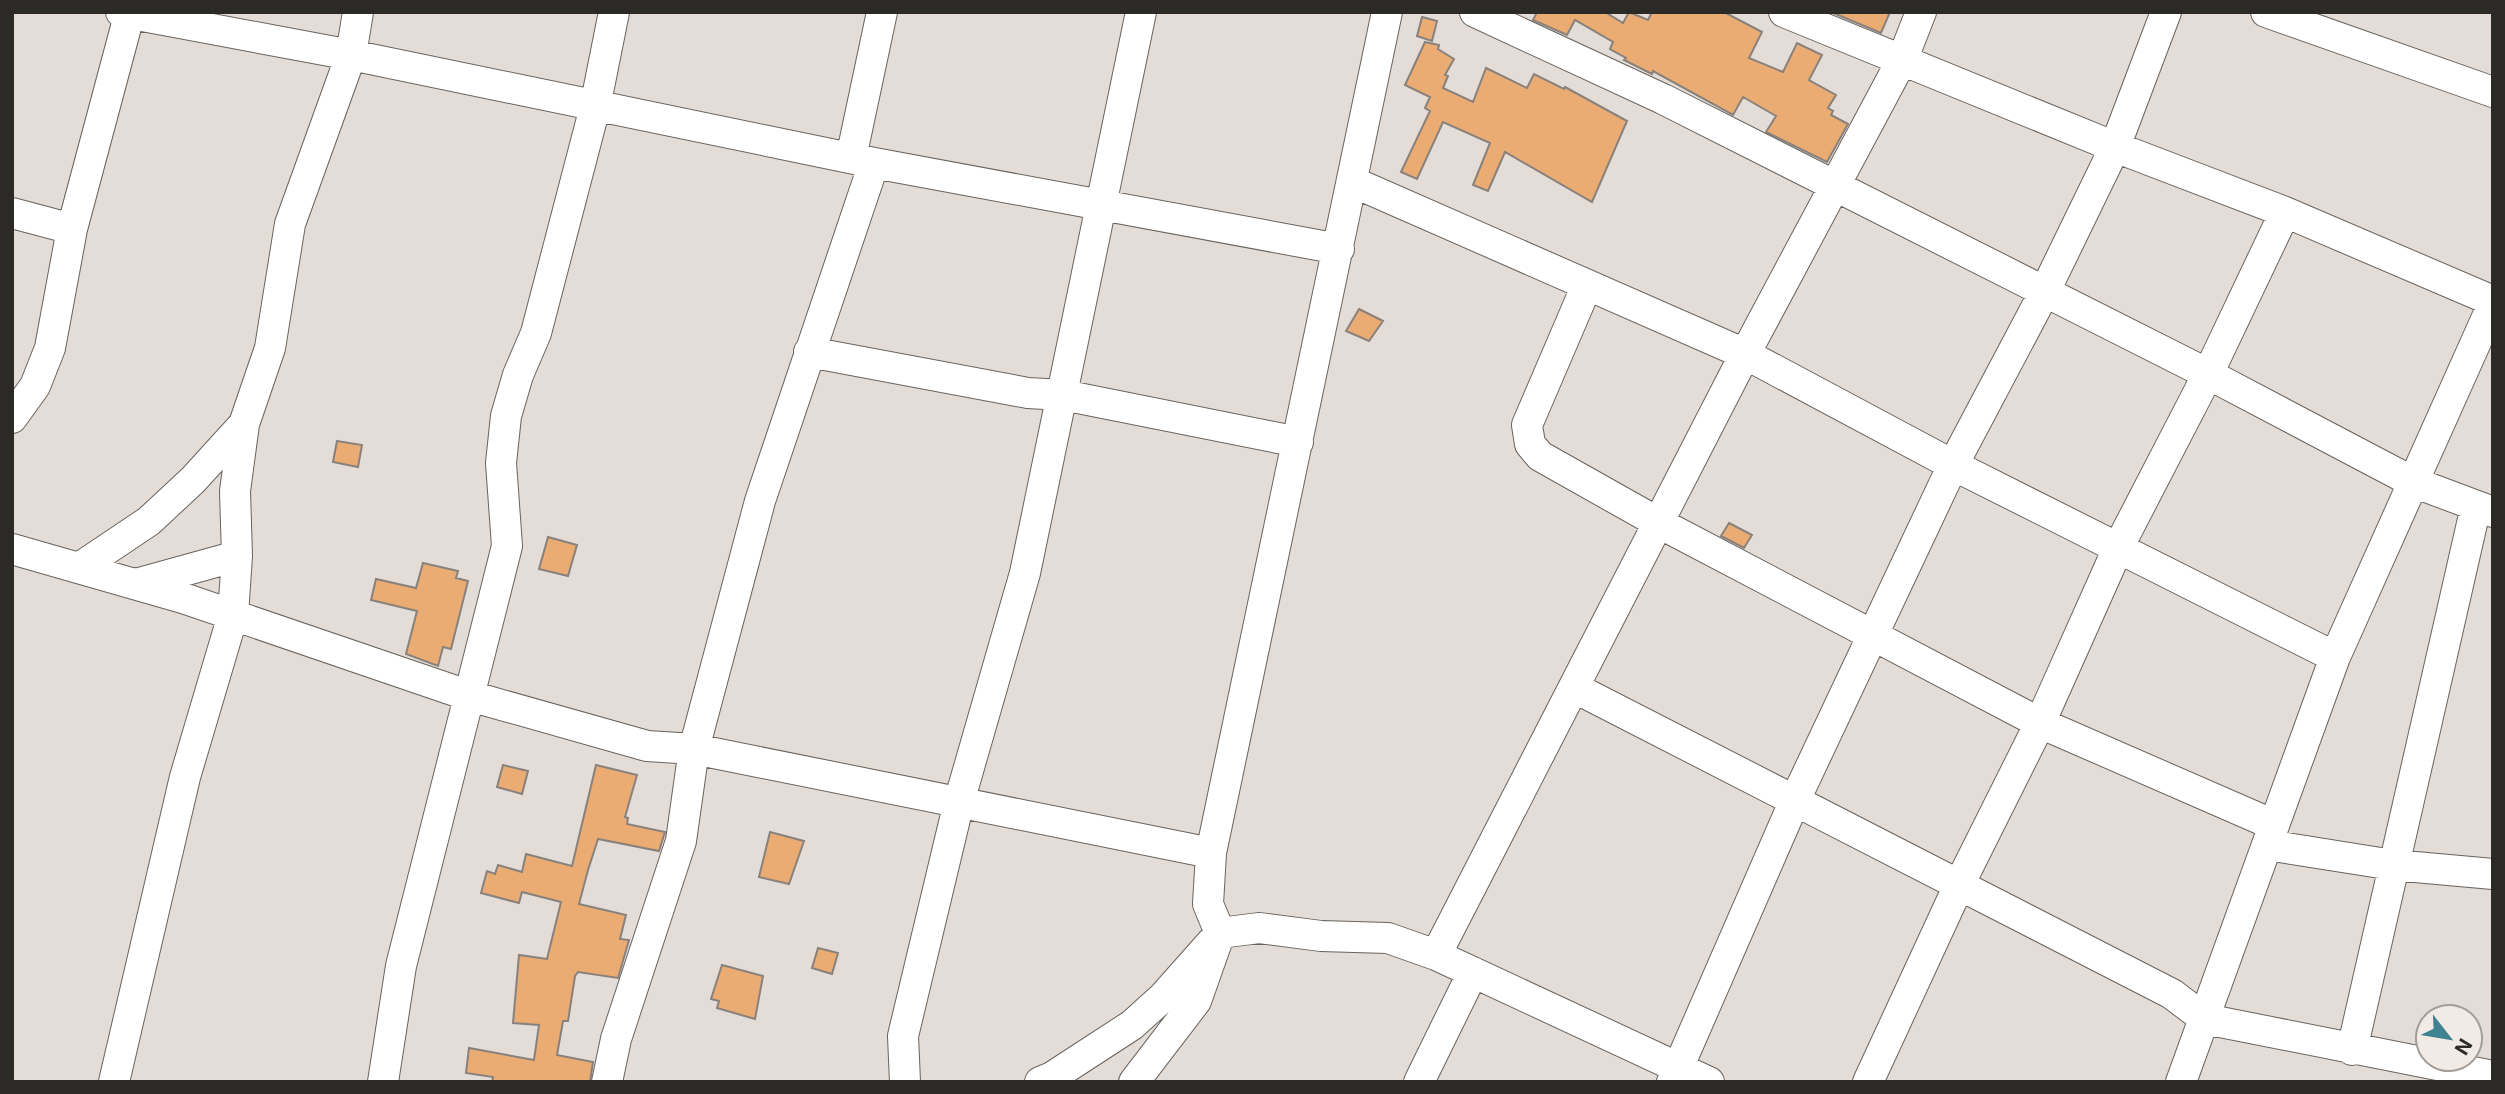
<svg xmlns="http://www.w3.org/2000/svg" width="2505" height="1094" font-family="Inter,sans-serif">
  <rect width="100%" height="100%" fill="#e4ddd7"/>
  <!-- building -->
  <path fill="#ebac74" stroke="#88817c" stroke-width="2" d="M1537 12H1605L1623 23 1629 12 1648 20 1652 12H1724L1762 32 1749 58 1783 72 1797 43 1822 55 1809 80 1836 95 1828 108 1833 111 1831 115 1848 124 1827 162 1766 132 1776 116 1743 97 1733 115 1653 71 1652 74 1624 60 1626 58 1610 49 1613 42 1575 20 1567 35 1533 20Z
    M1831 12H1890L1881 33Z
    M1422 17 1437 21 1432 41 1417 36Z
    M1425 42 1439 45 1438 49 1454 59 1445 75 1448 76 1443 88 1473 102 1486 68 1527 88 1534 74 1564 89 1565 87 1627 121 1592 202 1505 152 1488 191 1473 185 1490 143 1443 122 1417 179 1401 172 1430 111 1425 108 1430 97 1405 85Z
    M1359 309 1383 321 1369 341 1346 331Z
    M337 441 362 445 358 467 333 462Z
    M1729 523 1752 535 1744 548 1721 536Z
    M548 537 577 545 568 576 539 569Z
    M423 563 458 571 456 578 468 581 451 649 443 647 438 666 406 654 417 611 371 600 376 579 416 588Z
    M503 765 528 771 522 794 497 787Z
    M596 765 637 775 625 817 628 818 627 824 665 832 659 851 598 839 588 870 579 904 626 915 620 939 629 940 618 978 578 972 575 976 568 1021H563L557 1055 593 1062 590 1082H492L493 1077 466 1073 469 1048 534 1060 539 1025 513 1023 519 955 547 959 561 902 522 892 519 903 481 893 487 871 495 874 498 865 522 872 526 854 572 866Z
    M770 832 804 841 789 884 759 877Z
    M818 948 838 953 832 974 812 968Z
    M722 965 763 976 755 1019 717 1008 719 1001 711 999Z"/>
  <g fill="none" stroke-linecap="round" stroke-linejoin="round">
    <!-- minor casing -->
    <g stroke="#69635d" stroke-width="32">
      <path id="minor" d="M121 12 351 55 874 163 1339 249
        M1475 12 1663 99 2208 374 2413 482 2493 512
        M1784 12 2115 147 2285 212 2493 301
        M2266 12 2493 92
        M851 158 882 12
        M1353 182 1745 354 1953 465 2335 657
        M12 213 72 229
        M1587 285 1527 425 1530 444 1540 456 1659 523 2040 723 2274 825
        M809 352 1028 393 1063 395 1298 442
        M12 418 35 386 50 348 72 229 130 12
        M12 549 183 598 470 696 647 746 694 749 1211 853
        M79 568 149 521 193 480 244 424
        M136 584 237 556
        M1575 688 2172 994 2205 1019 2493 1076
        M2267 845 2393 865 2493 874
        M1436 955 1745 354 1903 58 1921 12
        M2352 1050 2476 506
        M114 1082 185 777 233 615 237 556 235 491 244 424 270 348 290 224 351 55 358 12
        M383 1082 401 966 507 546 501 463 506 416 518 375 536 333 595 107 614 12
        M607 1082 616 1039 681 841 694 749 760 501 874 163
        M905 1082 903 1036 959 802 1025 573 1141 12
        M1040 1082 1052 1077 1132 1025 1164 996 1220 933 1259 928 1321 936 1388 938 1436 955 1709 1082
        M1134 1082 1196 1001 1220 933 1208 904 1211 853 1387 12
        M1419 1082 1473 972
        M1672 1082 1795 800 1953 465 2044 293 2115 147 2166 12
        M1868 1082 1959 885 2040 723 2119 546 2208 374 2285 212
        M2181 1082 2335 657 2493 304"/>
    </g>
    <!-- minor -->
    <use href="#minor" stroke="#fff" stroke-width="30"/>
  </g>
  <!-- border -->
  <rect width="2505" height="1094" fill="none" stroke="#2c2a27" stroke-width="28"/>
  <!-- north arrow -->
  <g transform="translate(2449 1038) rotate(121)"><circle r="33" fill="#f2eae4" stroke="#a39d98" stroke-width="2"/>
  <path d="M0-5L12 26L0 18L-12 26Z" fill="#3f8391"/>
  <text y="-10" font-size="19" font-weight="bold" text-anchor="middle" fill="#2c2a27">N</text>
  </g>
</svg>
